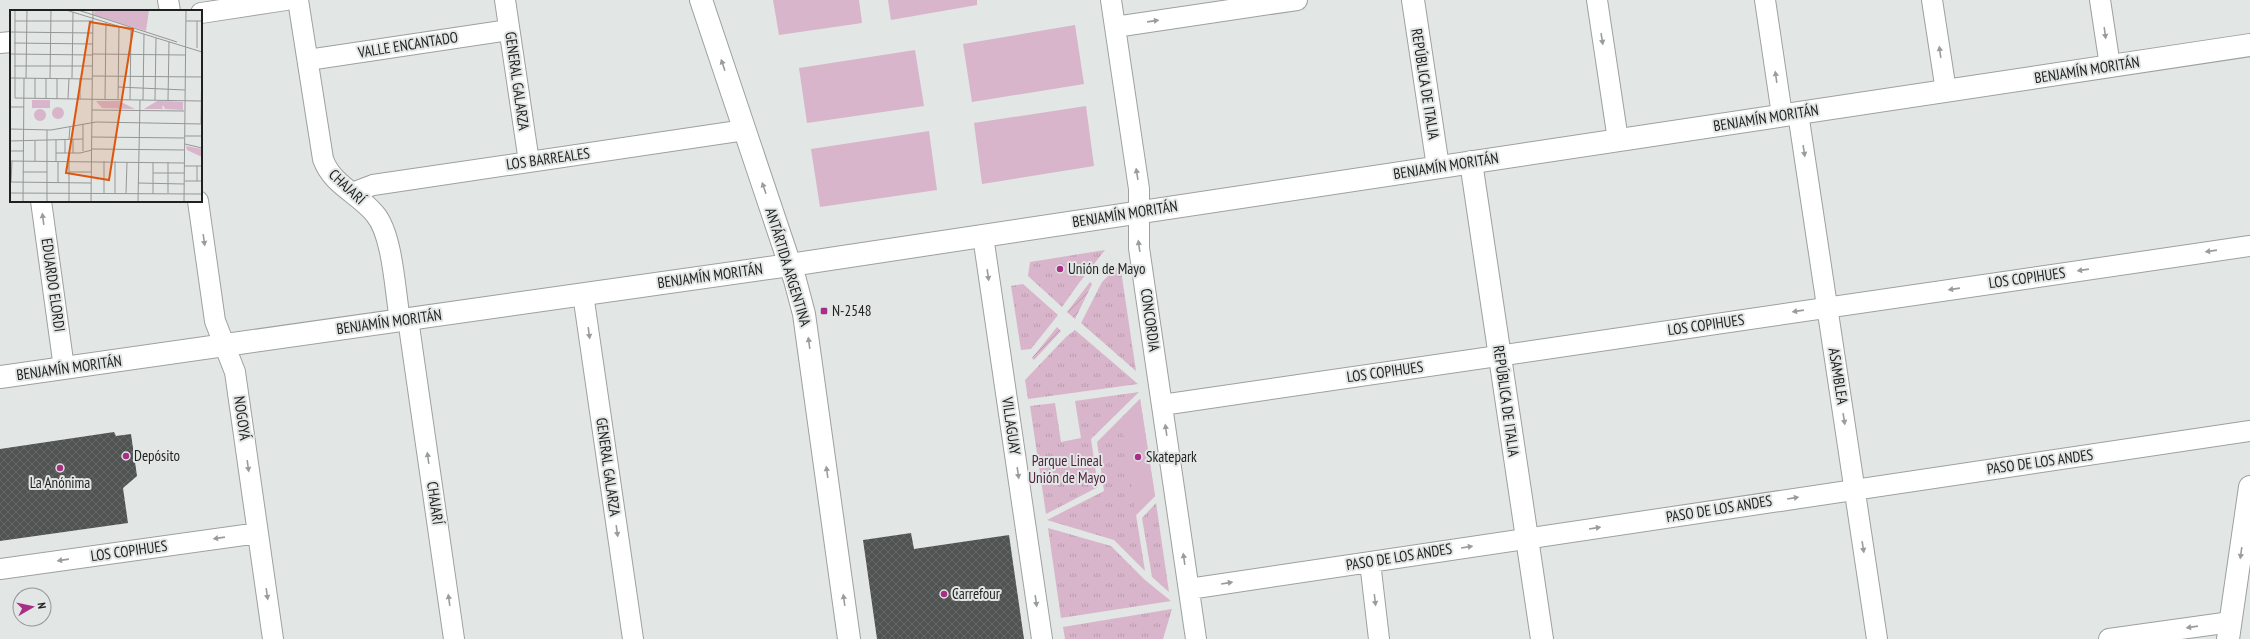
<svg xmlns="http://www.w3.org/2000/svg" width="2250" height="639" font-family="'PT Sans Narrow',sans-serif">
  <defs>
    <pattern id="grass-tufts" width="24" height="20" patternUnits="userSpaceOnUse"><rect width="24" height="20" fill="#d8b5ca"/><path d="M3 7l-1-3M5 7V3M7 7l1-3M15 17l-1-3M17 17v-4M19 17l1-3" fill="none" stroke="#b99bad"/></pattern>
    <pattern id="garden-furrows" width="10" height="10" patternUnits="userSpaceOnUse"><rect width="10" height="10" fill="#d8b5ca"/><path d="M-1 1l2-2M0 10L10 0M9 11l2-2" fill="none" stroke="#b99bad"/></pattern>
    <pattern id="building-cross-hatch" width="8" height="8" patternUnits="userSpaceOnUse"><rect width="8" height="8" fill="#4f5351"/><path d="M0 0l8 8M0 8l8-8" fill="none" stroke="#656866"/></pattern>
  </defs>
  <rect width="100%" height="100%" fill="#e2e6e4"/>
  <!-- grass -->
  <path fill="url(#grass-tufts)" d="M1105 250 1079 283 1062 307 1028 276 1030 262Z
    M1120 264 1136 371 1081 323 1102 282Z
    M1023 284 1058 315 1031 349 1021 350 1011 286Z
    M1075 330 1138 384 1028 399 1025 380 1067 336Z
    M1139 392 1091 439 1098 487 1046 514 1030 406 1055 403 1061 442 1081 438 1075 401Z
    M1140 399 1155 496 1136 515 1145 571 1114 540 1047 520 1104 491 1097 442Z
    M1156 503 1169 592 1152 577 1142 518Z
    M1048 528 1111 546 1145 580 1171 601 1061 618Z
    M1172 609 1163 639H1065L1063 627Z"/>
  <!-- garden -->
  <path fill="url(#garden-furrows)" d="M1090 282 1092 284 1075 319 1067 312Z
    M1057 327 1061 331 1034 360 1032 358Z"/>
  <!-- pitch -->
  <path fill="#d8b5ca" d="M773 0H859L862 23 779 35Z
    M888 0H977V5L891 20Z
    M1075 25 1084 84 972 102 963 44Z
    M915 50 924 106 807 123 799 68Z
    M1086 106 1094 166 982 184 974 123Z
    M929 131 937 190 820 207 811 149Z
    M1140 399 1155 496 1136 515 1121 419Z"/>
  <!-- building -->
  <path fill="url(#building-cross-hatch)" d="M114 432 116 436 131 434 137 476 123 488 128 523 0 541V449Z
    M911 533 914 549 1009 535 1024 639H877L863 540Z"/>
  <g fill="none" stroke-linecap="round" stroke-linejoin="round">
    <!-- minor casing -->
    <g stroke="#9ca19e" stroke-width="22">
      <path id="minor" d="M168 0 170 11
        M298 0 323 159C332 185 359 194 375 214 393 235 395 292 400 320
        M505 0 529 162
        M1111 0 1139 189V248L1196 639
        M1597 0 1618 140
        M1765 0 1782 115
        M1932 0 1946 91
        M2100 0 2110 66
        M201 13 286 0
        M1115 27 1297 0
        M0 43 11 42
        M308 60 509 30
        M1798 113 1877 639
        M352 193 373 185 745 130
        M41 201 64 368
        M198 201 215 321 235 372 273 639
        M983 236 1042 639
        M583 294 633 639
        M408 319 454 639
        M1162 405 2250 246
        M1370 562 1379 639
        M0 569 258 533
        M1189 589 2250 431
        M2109 639 2231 622"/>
    </g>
    <!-- tertiary casing -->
    <g stroke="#9ca19e" stroke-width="24">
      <path id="tertiary" d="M1413 0 1438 167
        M1471 162 1542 639
        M0 377 790 265 2250 45"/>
    </g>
    <!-- secondary casing -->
    <g stroke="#9ca19e" stroke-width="24">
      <path id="secondary" d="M701 0 795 280 804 314 849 639"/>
    </g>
    <!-- primary casing -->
    <g stroke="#9ca19e" stroke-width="24">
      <path id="primary" d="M2228 639 2250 487"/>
    </g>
    <!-- minor -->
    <use href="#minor" stroke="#fff" stroke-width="20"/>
    <!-- tertiary -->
    <use href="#tertiary" stroke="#fff" stroke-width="22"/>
    <!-- secondary -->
    <use href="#secondary" stroke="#fff" stroke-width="22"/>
    <!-- primary -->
    <use href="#primary" stroke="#fff" stroke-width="22"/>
  </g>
  <!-- one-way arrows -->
  <defs><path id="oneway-solid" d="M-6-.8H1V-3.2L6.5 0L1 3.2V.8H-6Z"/></defs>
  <g fill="#9a9b9b">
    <use href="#oneway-solid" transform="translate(1153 21) rotate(-8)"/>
    <use href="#oneway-solid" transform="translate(2105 33) rotate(82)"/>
    <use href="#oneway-solid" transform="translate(1602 39) rotate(81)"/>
    <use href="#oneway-solid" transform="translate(1940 52) rotate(-98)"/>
    <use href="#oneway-solid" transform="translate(723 65) rotate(-109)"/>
    <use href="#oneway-solid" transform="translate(1776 77) rotate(-98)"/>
    <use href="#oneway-solid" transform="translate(1804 151) rotate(81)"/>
    <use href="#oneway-solid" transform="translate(1137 174) rotate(-99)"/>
    <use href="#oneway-solid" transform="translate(764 188) rotate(-109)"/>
    <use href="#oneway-solid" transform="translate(43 219) rotate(-98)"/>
    <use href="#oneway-solid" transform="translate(204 240) rotate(82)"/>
    <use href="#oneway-solid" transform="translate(1139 246) rotate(-98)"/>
    <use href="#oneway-solid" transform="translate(2211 251) rotate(172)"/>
    <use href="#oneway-solid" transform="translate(2083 270) rotate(172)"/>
    <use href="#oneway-solid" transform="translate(988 275) rotate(82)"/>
    <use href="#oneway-solid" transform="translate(1954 289) rotate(172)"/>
    <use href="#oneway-solid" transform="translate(1798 311) rotate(172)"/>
    <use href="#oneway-solid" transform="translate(589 333) rotate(82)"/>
    <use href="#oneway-solid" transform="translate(809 343) rotate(-98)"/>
    <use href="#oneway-solid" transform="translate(1844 419) rotate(81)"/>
    <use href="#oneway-solid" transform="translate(1166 430) rotate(-98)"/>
    <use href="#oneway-solid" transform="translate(428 458) rotate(-98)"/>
    <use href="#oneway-solid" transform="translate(248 466) rotate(82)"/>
    <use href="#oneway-solid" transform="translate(827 472) rotate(-98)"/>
    <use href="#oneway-solid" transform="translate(1018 473) rotate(82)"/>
    <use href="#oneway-solid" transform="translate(1793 498) rotate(-9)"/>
    <use href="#oneway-solid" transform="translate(1595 528) rotate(-9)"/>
    <use href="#oneway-solid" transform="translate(617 531) rotate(82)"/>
    <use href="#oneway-solid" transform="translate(219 538) rotate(172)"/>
    <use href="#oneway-solid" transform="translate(1467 547) rotate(-9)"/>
    <use href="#oneway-solid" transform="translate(1863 547) rotate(81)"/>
    <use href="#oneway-solid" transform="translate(2241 553) rotate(98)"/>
    <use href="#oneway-solid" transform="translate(1184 559) rotate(-98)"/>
    <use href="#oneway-solid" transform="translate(63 560) rotate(172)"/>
    <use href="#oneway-solid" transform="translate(1227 583) rotate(-9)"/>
    <use href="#oneway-solid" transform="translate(267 594) rotate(82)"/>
    <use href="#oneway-solid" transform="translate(449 600) rotate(-98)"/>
    <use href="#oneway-solid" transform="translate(844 600) rotate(-98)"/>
    <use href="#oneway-solid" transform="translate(1375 600) rotate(83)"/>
    <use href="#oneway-solid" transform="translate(1036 601) rotate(82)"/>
    <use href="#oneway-solid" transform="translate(2192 627) rotate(172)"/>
  </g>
  <!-- markers -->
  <g fill="#a72f85" stroke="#e2e6e4" stroke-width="1.5">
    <circle cx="1060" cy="269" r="4"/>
    <rect x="820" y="307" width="8" height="8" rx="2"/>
    <circle cx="126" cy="456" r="4"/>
    <circle cx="1138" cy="457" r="4"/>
    <circle cx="60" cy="468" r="4"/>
    <circle cx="944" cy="594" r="4"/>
  </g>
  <g text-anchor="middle" stroke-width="4" stroke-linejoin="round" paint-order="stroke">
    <!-- street labels -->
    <g font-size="15" fill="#1f2120" stroke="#e2e6e4">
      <text transform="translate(408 45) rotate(-9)" y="5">VALLE ENCANTADO</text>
      <text transform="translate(2087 70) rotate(-9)" y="5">BENJAMÍN MORITÁN</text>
      <text transform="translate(517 81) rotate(82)" y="5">GENERAL GALARZA</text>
      <text transform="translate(1425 84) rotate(81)" y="5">REPÚBLICA DE ITALIA</text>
      <text transform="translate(1766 118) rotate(-9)" y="5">BENJAMÍN MORITÁN</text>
      <text transform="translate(548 159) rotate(-8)" y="5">LOS BARREALES</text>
      <text transform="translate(1446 166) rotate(-9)" y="5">BENJAMÍN MORITÁN</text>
      <text transform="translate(347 187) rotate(43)" y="5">CHAJARÍ</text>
      <text transform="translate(1125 214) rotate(-9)" y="5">BENJAMÍN MORITÁN</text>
      <text transform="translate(788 267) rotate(73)" y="5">ANTÁRTIDA ARGENTINA</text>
      <text transform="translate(710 276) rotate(-8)" y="5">BENJAMÍN MORITÁN</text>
      <text transform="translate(2027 278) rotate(-8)" y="5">LOS COPIHUES</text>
      <text transform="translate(53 285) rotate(82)" y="5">EDUARDO ELORDI</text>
      <text transform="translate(1150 320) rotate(82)" y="5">CONCORDIA</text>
      <text transform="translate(389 322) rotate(-8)" y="5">BENJAMÍN MORITÁN</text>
      <text transform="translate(1706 325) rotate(-8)" y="5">LOS COPIHUES</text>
      <text transform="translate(69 368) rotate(-8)" y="5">BENJAMÍN MORITÁN</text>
      <text transform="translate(1385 372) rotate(-8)" y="5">LOS COPIHUES</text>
      <text transform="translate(1838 376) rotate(81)" y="5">ASAMBLEA</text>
      <text transform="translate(1506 401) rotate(82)" y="5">REPÚBLICA DE ITALIA</text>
      <text transform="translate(242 418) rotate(82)" y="5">NOGOYÁ</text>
      <text transform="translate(1011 426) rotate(82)" y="5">VILLAGUAY</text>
      <text transform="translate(2040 462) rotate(-8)" y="5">PASO DE LOS ANDES</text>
      <text transform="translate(608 467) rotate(82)" y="5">GENERAL GALARZA</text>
      <text transform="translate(435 503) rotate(82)" y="5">CHAJARÍ</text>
      <text transform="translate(1719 509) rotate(-9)" y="5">PASO DE LOS ANDES</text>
      <text transform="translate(129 551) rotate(-8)" y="5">LOS COPIHUES</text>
      <text transform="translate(1399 557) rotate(-9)" y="5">PASO DE LOS ANDES</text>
    </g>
    <!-- poi labels -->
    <g font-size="15" fill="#1f2120" stroke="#e2e6e4" text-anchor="start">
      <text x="1068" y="274">Unión de Mayo</text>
      <text x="832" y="316">N-2548</text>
      <text x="134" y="461">Depósito</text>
      <text x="1146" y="462">Skatepark</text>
      <text x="60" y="488" text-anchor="middle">La Anónima</text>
      <text x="952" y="599">Carrefour</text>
    </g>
    <!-- park labels -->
    <g font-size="15" fill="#4e1f3f" stroke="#e2e6e4">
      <text x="1067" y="466">Parque Lineal<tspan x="1067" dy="17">Unión de Mayo</tspan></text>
    </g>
  </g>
  <!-- overview -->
  <g transform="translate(10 10)">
    <rect width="192" height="192" fill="#e2e6e4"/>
    <path d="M85 0H139L136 21 84 5ZM86 91H109L125 99 92 98ZM147 91H154L152 98 154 99H134ZM176 136 192 139V147L177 140Z" fill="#d8b5ca"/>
    <path d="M22 90H40V98H22ZM155 91 173 92V100L155 99 152 93ZM42 103a6 6 0 1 1 12 0a6 6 0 1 1-12 0ZM24 105a6 6 0 1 1 12 0a6 6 0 1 1-12 0Z" fill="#d8b5ca"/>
    <path fill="none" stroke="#949796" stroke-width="1" d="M5 0V88L191 91M56 0 192 42M68 0 167 32M5 11H83M176 11H192M0 22 83 23M4 33 83 34M187 38V11M0 44 83 45M83 44 175 45M4 56H83M83 66 192 67M0 68 82 69M16 68 17 0M25 68V88M36 68V88M40 68 41 0M47 68V89M62 68 63 2M108 77 175 80M58 89 59 68M70 89V68M95 89 96 13M108 90 109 16M120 90 121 20M133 90 134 24M145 90 146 28M158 90 159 32M0 97H14M82 100 174 101M191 113 192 46M0 119 41 120 86 112 192 114M175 126H192M82 127 174 128M59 129 60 117M0 131 73 129M175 134 192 138M82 139 174 140M0 141H14M73 141V114M46 143H70L82 140M55 143V129M63 143V129M0 151 174 153M25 151V131M46 152V130M174 156H192M13 162H37M59 162H81M143 163H174M175 171H192M187 171V156M0 172 81 173M1 172 2 151M48 172V152M128 173 174 174M0 183 192 184M105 183V151M116 183 117 152M158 183V152M94 184V151M143 184V152M13 192 14 68M37 192V120M59 192V143M81 192 83 0M128 192 130 90M174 192 176 0"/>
    <path fill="#de560d" fill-opacity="0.15" stroke="#de560d" stroke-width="2" d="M80 12 123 19 99 170 56 163Z"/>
    <rect width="192" height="192" fill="none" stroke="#1f2120" stroke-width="2"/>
  </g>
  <!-- north arrow -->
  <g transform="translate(32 607) rotate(81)"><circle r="19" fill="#e2e6e4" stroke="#949796"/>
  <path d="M0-3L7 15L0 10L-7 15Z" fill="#a72f85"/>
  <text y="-6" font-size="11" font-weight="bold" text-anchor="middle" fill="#1f2120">N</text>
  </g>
</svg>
